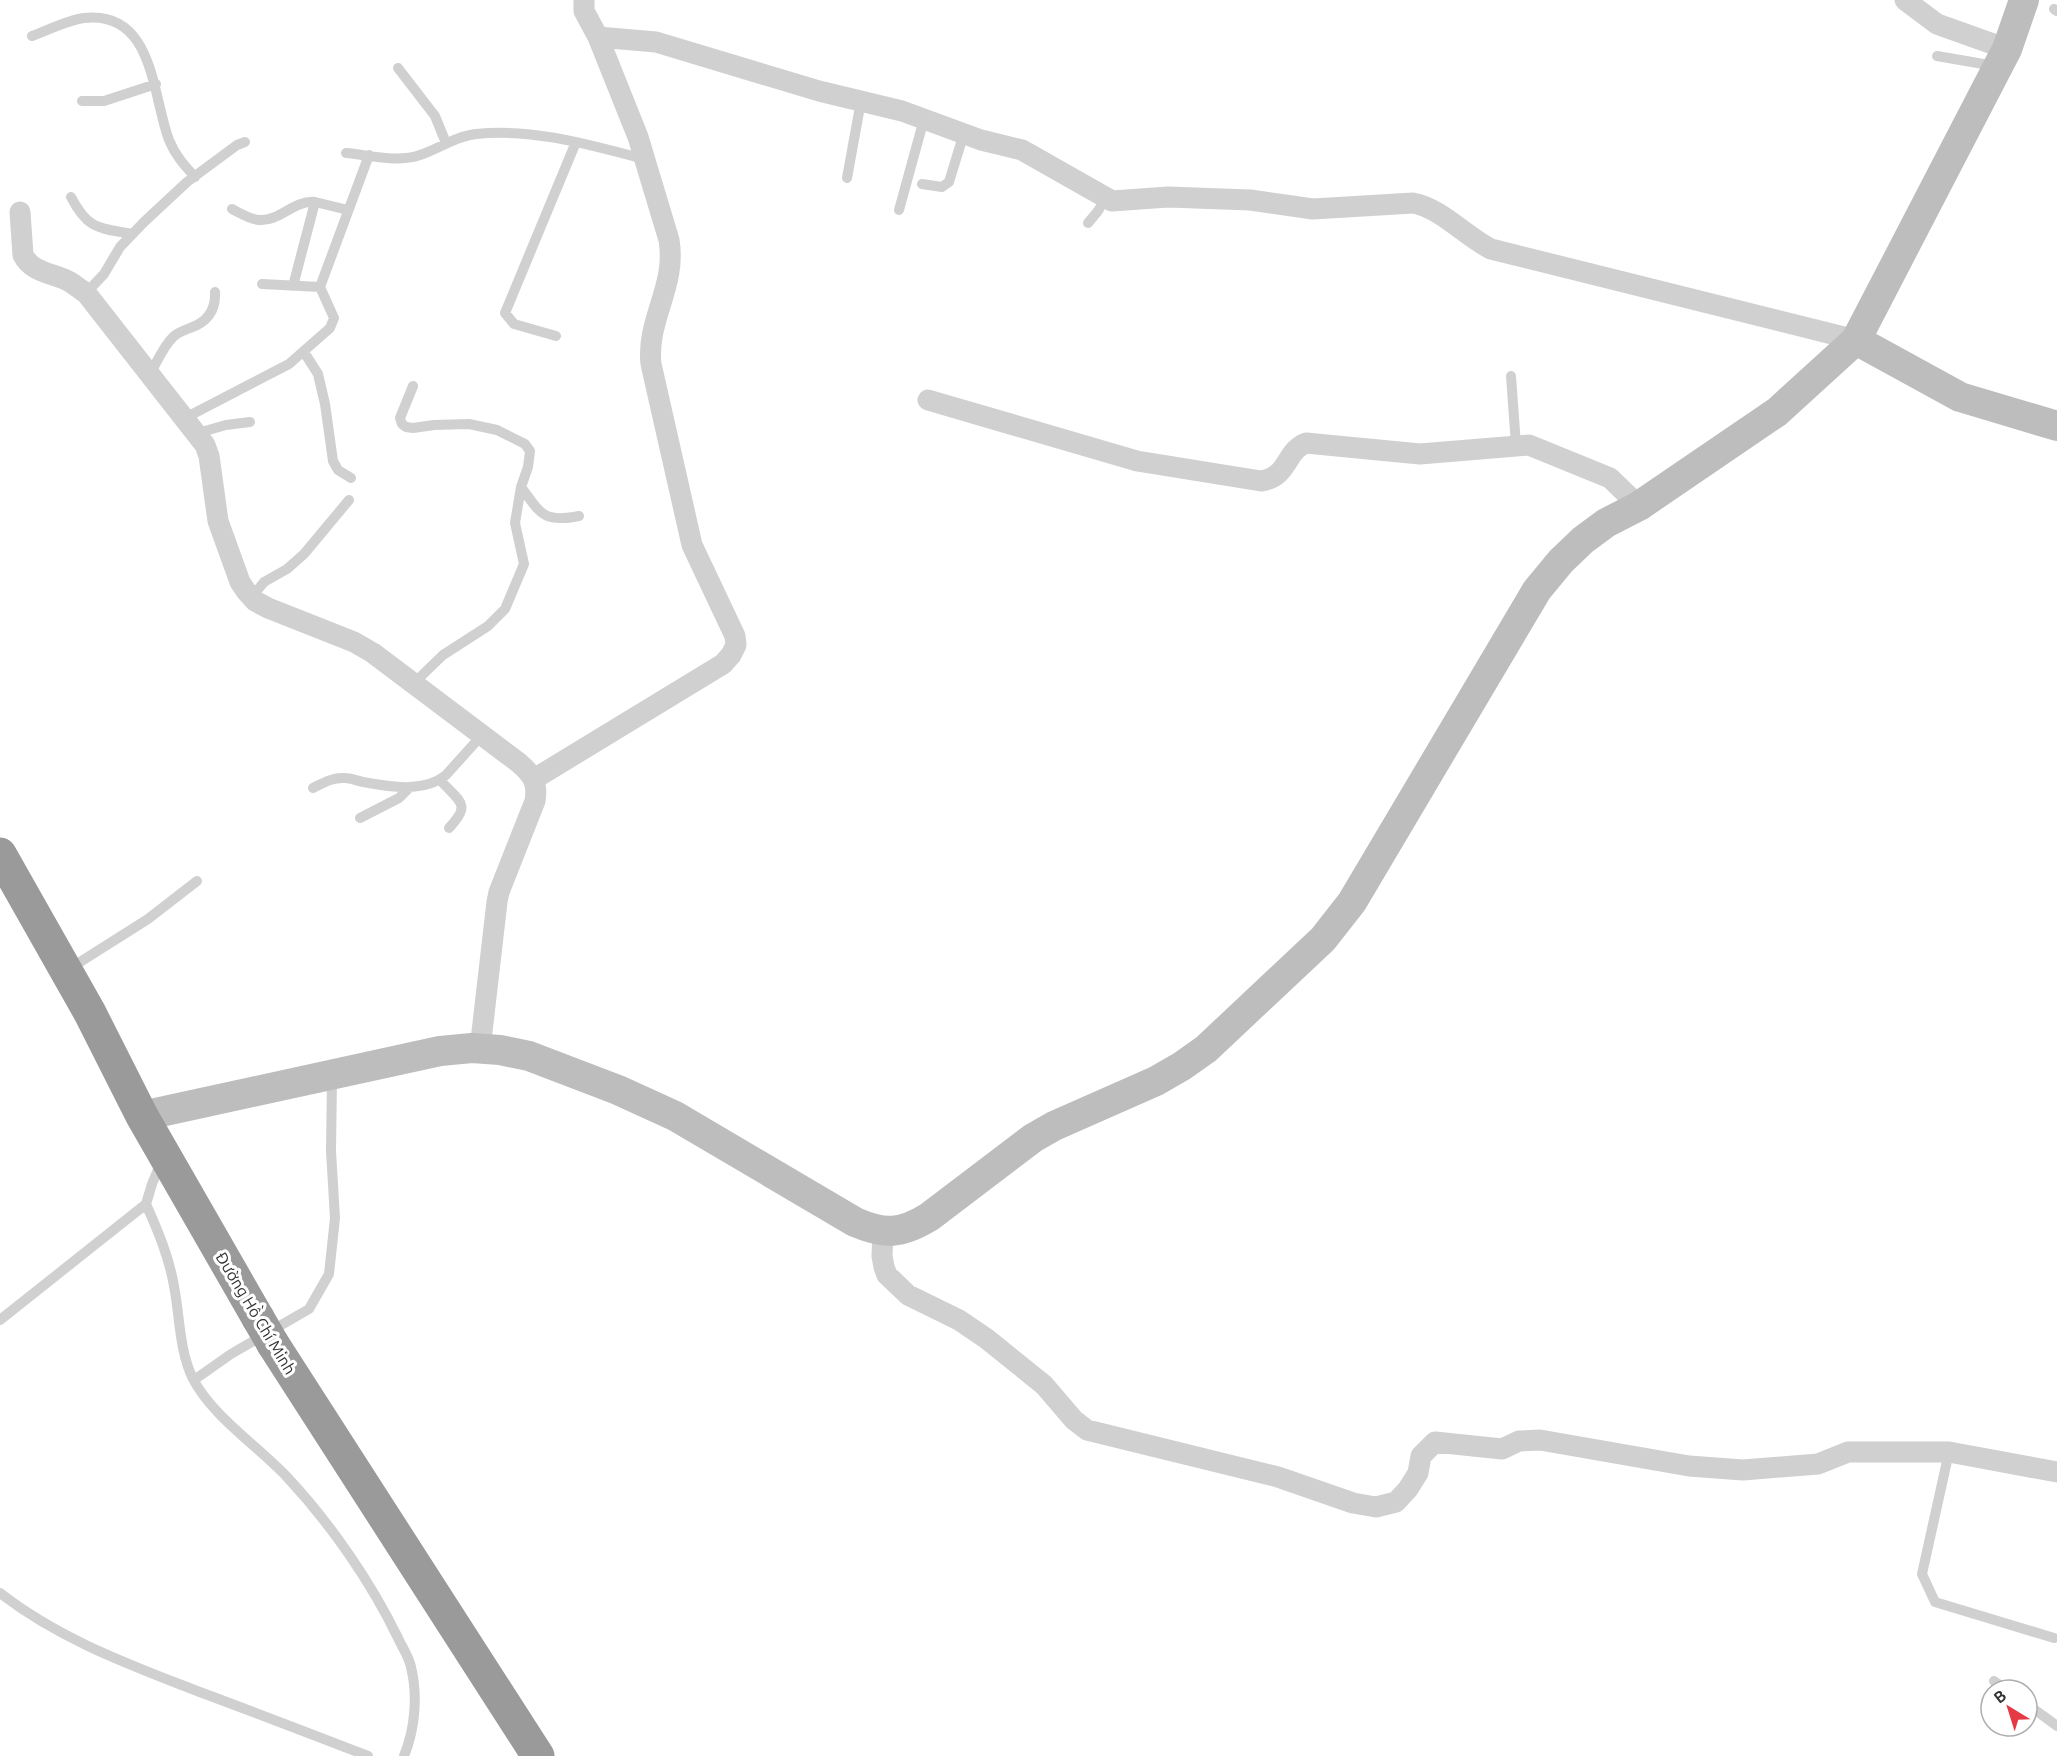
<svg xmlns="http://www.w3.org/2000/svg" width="2057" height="1756" font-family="Ubuntu,sans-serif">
  <rect width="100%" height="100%" fill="#fff"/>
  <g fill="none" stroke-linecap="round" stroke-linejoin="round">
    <!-- lane -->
    <path stroke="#d0d0d0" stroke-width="10" d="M2054 9 2057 11
      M32 36C49 30 67 20 84 18 154 10 152 95 169 140 175 155 184 165 195 177
      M1937 56 1995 66
      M398 68 435 116 446 143
      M82 101H104L156 84
      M346 153C369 155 397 163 420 155 438 149 456 136 476 134 533 128 590 145 644 159
      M847 178 861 101
      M922 184 942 187 949 182 964 133
      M71 197C88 230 99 228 133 234
      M315 202 348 210
      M232 209C240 213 251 220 260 220 280 221 294 200 315 202L293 286
      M899 210 924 119
      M1088 223 1098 211 1105 199
      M262 284 320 287 369 155
      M86 293 104 274 120 247 144 222 187 182 237 145 245 142
      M556 336 514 324 505 313 576 142
      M304 352 318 374 325 404 333 461 338 470 351 478
      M150 374C157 362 163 347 173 337 178 332 183 331 190 328 207 322 216 310 215 292
      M1511 376 1516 445
      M413 386 400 418 402 424 406 427 413 428 434 425 469 424 497 430 525 444 530 451 528 467 521 487 515 523 524 564 505 609 488 626 443 655 414 683
      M185 418 289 364 330 328 334 318 320 287
      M198 433 226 425 250 422
      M521 487C541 514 543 523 579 516
      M252 597 264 582 287 569 304 554 349 500
      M440 780C460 802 472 804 449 828
      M313 788C323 783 333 777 345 778 351 778 357 781 363 782 390 787 424 793 446 775L482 735
      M360 818 399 798 410 787
      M69 969 148 919 197 881
      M146 1204C158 1231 169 1257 174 1286 180 1317 179 1350 193 1379 213 1417 258 1446 287 1477 330 1523 371 1582 398 1638 402 1647 409 1657 411 1667 418 1696 415 1729 404 1756
      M0 1320 146 1204 152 1184 162 1160
      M194 1380 231 1354 309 1309 329 1274 335 1218 331 1151 332 1078
      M1949 1452 1922 1574 1935 1602 2054 1638
      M0 1593C59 1639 128 1664 197 1691 254 1712 311 1734 368 1756
      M1994 1681 2007 1690
      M2027 1704 2057 1726"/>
    <!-- street -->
    <path stroke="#d0d0d0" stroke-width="21" d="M1905 0 1937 24 2007 49
      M598 37 656 42 819 91 902 111 981 140 1022 150 1112 201 1168 197 1250 200 1313 209 1413 203C1441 208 1466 237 1491 249L1856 340
      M20 212 23 255C32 273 54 273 70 282 75 285 81 290 86 293L205 445 209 456 218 521 240 582 246 591 255 601 268 608 354 642 373 653 519 763C533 775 538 783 535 801L499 892 497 902 480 1049
      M928 400 1137 461 1261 481C1289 477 1285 451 1306 443L1420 454 1529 445 1610 478 1639 506
      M534 779 723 664 731 655 736 645 735 636 692 545 651 364C646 320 677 286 669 240L638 137 598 37 584 11V0
      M883 1231 882 1256 884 1267 887 1275 908 1295 959 1320 987 1339 1044 1385 1074 1420 1087 1430 1278 1477 1353 1503 1376 1507 1396 1502 1408 1489 1418 1473 1421 1456 1435 1442 1502 1449 1519 1441 1540 1440 1689 1466 1743 1470 1818 1464 1848 1452H1949L2057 1472"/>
    <!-- secondary -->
    <path stroke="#bdbdbd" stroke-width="30" d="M2024 0 2007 49 1856 340 1960 397 2057 426
      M142 1116 440 1051 472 1048 500 1050 529 1056 618 1090 675 1116 855 1222C885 1235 901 1234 929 1217L1033 1138 1054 1126 1156 1081 1182 1066 1206 1049 1323 939 1352 902 1537 590 1561 561 1583 540 1606 523 1639 506 1777 412 1856 340"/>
    <!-- highway -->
    <path stroke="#9a9a9a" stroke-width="33" d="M0 854 90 1013 142 1116 258 1318
      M273 1344 538 1756"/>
    <!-- highway-bridge -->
    <path stroke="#9a9a9a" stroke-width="33" d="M258 1318 273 1344"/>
  </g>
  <g text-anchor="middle" stroke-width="6" stroke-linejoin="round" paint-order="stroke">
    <!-- street labels -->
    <g font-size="16" fill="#333" stroke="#fff">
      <text transform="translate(256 1313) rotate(59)" y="6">Đường Hồ Chí Minh</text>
    </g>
  </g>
  <!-- north arrow -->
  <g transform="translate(2009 1708) rotate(322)"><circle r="28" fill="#ffffff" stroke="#adadad" stroke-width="1.5"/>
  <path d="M0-4.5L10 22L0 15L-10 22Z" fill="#e63946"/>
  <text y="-9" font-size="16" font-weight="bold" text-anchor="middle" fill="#333333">B</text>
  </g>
</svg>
